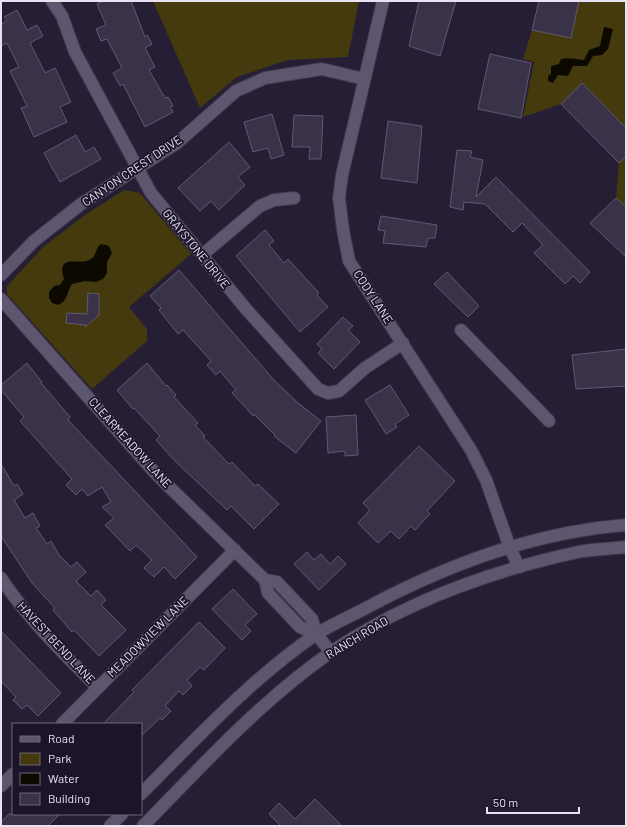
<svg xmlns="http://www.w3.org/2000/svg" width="627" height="827" font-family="Barlow,sans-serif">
  <rect width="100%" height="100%" fill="#261e34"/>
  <!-- green -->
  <path fill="#443a0d" d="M153 1H359L348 57 288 60 237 77 200 108Z
    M579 1H626V128L582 83 561 104 523 117 534 62 523 59 532 30 571 37Z
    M626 156V207L616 198 619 163Z
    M124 190 140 193 191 254 129 307 147 329V341L92 389 7 294V286L43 247 85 215Z"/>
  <!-- water -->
  <path fill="#0c0901" d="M604 27 613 29 608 49 602 55 593 56 587 66H573L568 76 558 75 553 83 548 81V76L551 74V66L559 64 561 59C570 58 576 59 584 60L589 50 600 46Z
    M101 244 109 246 112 253 107 262V273L103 279 96 282 85 281 72 284C66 293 69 300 58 305L52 303 49 298V292L54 286 60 285 64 279C55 251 82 267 91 259 97 255 95 248 101 244Z"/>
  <!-- building -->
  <path fill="#393249" stroke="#615972" d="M104 1H131L145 37 147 35 152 44 145 48 155 67 149 70 165 98 168 97 173 106 170 107 173 112 145 127 123 84 120 86 113 73 122 68 107 39 101 41 96 29 106 25 97 4Z
    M419 1H456L440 56 409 46Z
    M539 1H579L571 38 532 30Z
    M17 10 27 30 37 25 43 36 30 43 45 73 55 68 71 102 60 107 67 122 34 137 21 108 27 106 10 71 19 67 7 43 1 46V24L7 21 4 17Z
    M490 54 531 63 521 118 478 109Z
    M582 83 626 128V156L619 163 561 104Z
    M272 114 284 155 271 159 268 148 253 152 244 122Z
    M294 115 323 116 321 159H309L310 147H292Z
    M388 121 422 126 417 183 381 178Z
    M76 135 85 152 94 147 101 159 60 182 44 153Z
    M229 142 250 167 238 177 245 185 219 210 211 201 200 211 178 188Z
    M457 150 472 151 470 157 483 160 476 197 496 177 590 272 580 283 573 276 565 284 534 253 543 245 522 223 513 232 485 204 464 202 463 210 450 207Z
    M616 198 626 207V257L590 223Z
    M381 216 437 225 435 238H428L426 247 383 243 385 231 378 230Z
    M265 230 274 241 269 245 284 263 288 259 319 293 317 295 328 307 300 332 236 256Z
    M179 270 273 379 298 403 321 421 296 453 274 436 275 435 254 414 253 416 246 408 232 393 236 390 220 371 216 375 207 365 211 361 183 330 178 334 159 310 161 308 150 296Z
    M447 272 479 306 468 317 434 284Z
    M88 293 99 294V315L85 327 86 325 66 323 67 313 87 314Z
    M343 317 353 326 348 330 360 342 334 369 318 353 322 349 317 344Z
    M626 349V386L576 389 572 355Z
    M27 363 42 382 41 383 70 417 68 420 197 557 175 579 164 567 154 577 144 568 152 560 136 545 130 551 105 525 114 518 102 507 111 502 102 487 88 496 82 489 76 495 66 485 72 479 20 421 24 417 1 390V385Z
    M147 363 166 386 167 385 176 395 174 397 198 423 195 425 205 436 203 437 229 464 232 462 255 486 258 484 279 504 254 529 231 506 227 510 176 462 156 440 160 436 134 408 133 409 117 390Z
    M390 385 409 415 395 424 397 427 386 434 365 400Z
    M356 415 358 455 345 456V451L328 453 326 417Z
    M419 446 455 481 427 511 430 514 415 530 411 526 399 539 391 531 378 543 358 523 370 510 363 503Z
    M1 464 14 486 17 484 23 494 14 500 25 518 33 513 40 526 36 528 47 544 51 541 59 555 71 567 77 562 86 572 76 581 91 596 97 590 106 600 101 605 126 630 99 656 74 630 72 632 53 610 55 608 32 583 1 536Z
    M307 552 314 560 321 554 330 564 338 556 346 564 319 590 294 564Z
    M233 589 257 614 245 625 251 631 242 640 212 609Z
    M199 622 225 648 204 670 200 667 187 680 192 686 183 695 179 691 165 706 171 711 162 720 160 718 141 736V724H103L134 692 132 690Z
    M1 631 61 693 38 716 27 705 22 709 13 700 16 697 1 681Z
    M315 799 342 826H281L269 814 279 803 295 819Z
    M9 814H60L48 826H1V822Z"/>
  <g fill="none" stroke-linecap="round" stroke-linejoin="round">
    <!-- minor casing -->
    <g stroke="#3f384a" stroke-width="14">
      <path id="minor" d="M52 1 62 16 75 52 151 193 246 309 318 389 328 393 339 391 365 368 403 343
        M202 255 260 206 274 200 294 198
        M1 299 156 474 265 580 268 593 300 627 316 634
        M461 330 549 421
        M1 578C28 619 63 653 98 688
        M265 580 277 582 312 619 316 634 331 652
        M62 724 235 550
        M1 786 13 774"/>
    </g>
    <!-- tertiary casing -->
    <g stroke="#3f384a" stroke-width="14">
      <path id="tertiary" d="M383 1 342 175 339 198 343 230 349 261 471 450 486 480 510 548 519 567
        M1 275 34 241 81 204 177 143 236 91 265 78 322 69 364 79"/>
    </g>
    <!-- secondary casing -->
    <g stroke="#3f384a" stroke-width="14">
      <path id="secondary" d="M141 794C196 739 250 680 315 635 330 625 349 617 366 608 446 565 534 532 626 525
        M110 826 122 814
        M143 826C204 764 264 697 337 648 408 601 495 570 578 552 593 549 610 549 626 547"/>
    </g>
    <!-- minor -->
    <use href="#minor" stroke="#5e566f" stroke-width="12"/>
    <!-- tertiary -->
    <use href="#tertiary" stroke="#5e566f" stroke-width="12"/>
    <!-- secondary -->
    <use href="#secondary" stroke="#5e566f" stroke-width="12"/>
  </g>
  <g text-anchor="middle" stroke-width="3.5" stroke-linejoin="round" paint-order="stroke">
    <!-- street labels -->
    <g font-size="12" fill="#e7e3f2" stroke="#1c152a">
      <text transform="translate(132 171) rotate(-34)" y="4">CANYON CREST DRIVE</text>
      <text transform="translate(196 249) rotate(51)" y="4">GRAYSTONE DRIVE</text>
      <text transform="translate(373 297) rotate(57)" y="4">CODY LANE</text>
      <text transform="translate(130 443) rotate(48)" y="4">CLEARMEADOW LANE</text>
      <text transform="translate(148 637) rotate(-45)" y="4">MEADOWVIEW LANE</text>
      <text transform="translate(357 638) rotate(-31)" y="4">RANCH ROAD</text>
      <text transform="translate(56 643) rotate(47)" y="4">HAVEST BEND LANE</text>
    </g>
  </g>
  <!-- border -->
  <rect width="627" height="827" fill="none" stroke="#e7e3f2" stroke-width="4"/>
  <!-- legend -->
  <rect x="12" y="723" width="130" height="92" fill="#1c152a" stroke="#6d677a"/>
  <rect x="20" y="736" width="20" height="6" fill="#5e566f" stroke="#6d677a"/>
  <text x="48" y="743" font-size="12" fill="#e7e3f2">Road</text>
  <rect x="20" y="753" width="20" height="12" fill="#443a0d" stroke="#6d677a"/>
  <text x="48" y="763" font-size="12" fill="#e7e3f2">Park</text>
  <rect x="20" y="773" width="20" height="12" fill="#0c0901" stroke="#6d677a"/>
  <text x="48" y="783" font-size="12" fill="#e7e3f2">Water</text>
  <rect x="20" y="793" width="20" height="12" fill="#393249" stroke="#6d677a"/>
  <text x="48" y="803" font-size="12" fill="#e7e3f2">Building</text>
  <!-- scale -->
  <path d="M487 807v6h92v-6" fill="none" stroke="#e7e3f2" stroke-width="2"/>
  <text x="493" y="807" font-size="12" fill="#e7e3f2" stroke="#1c152a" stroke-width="3" paint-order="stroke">50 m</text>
</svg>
